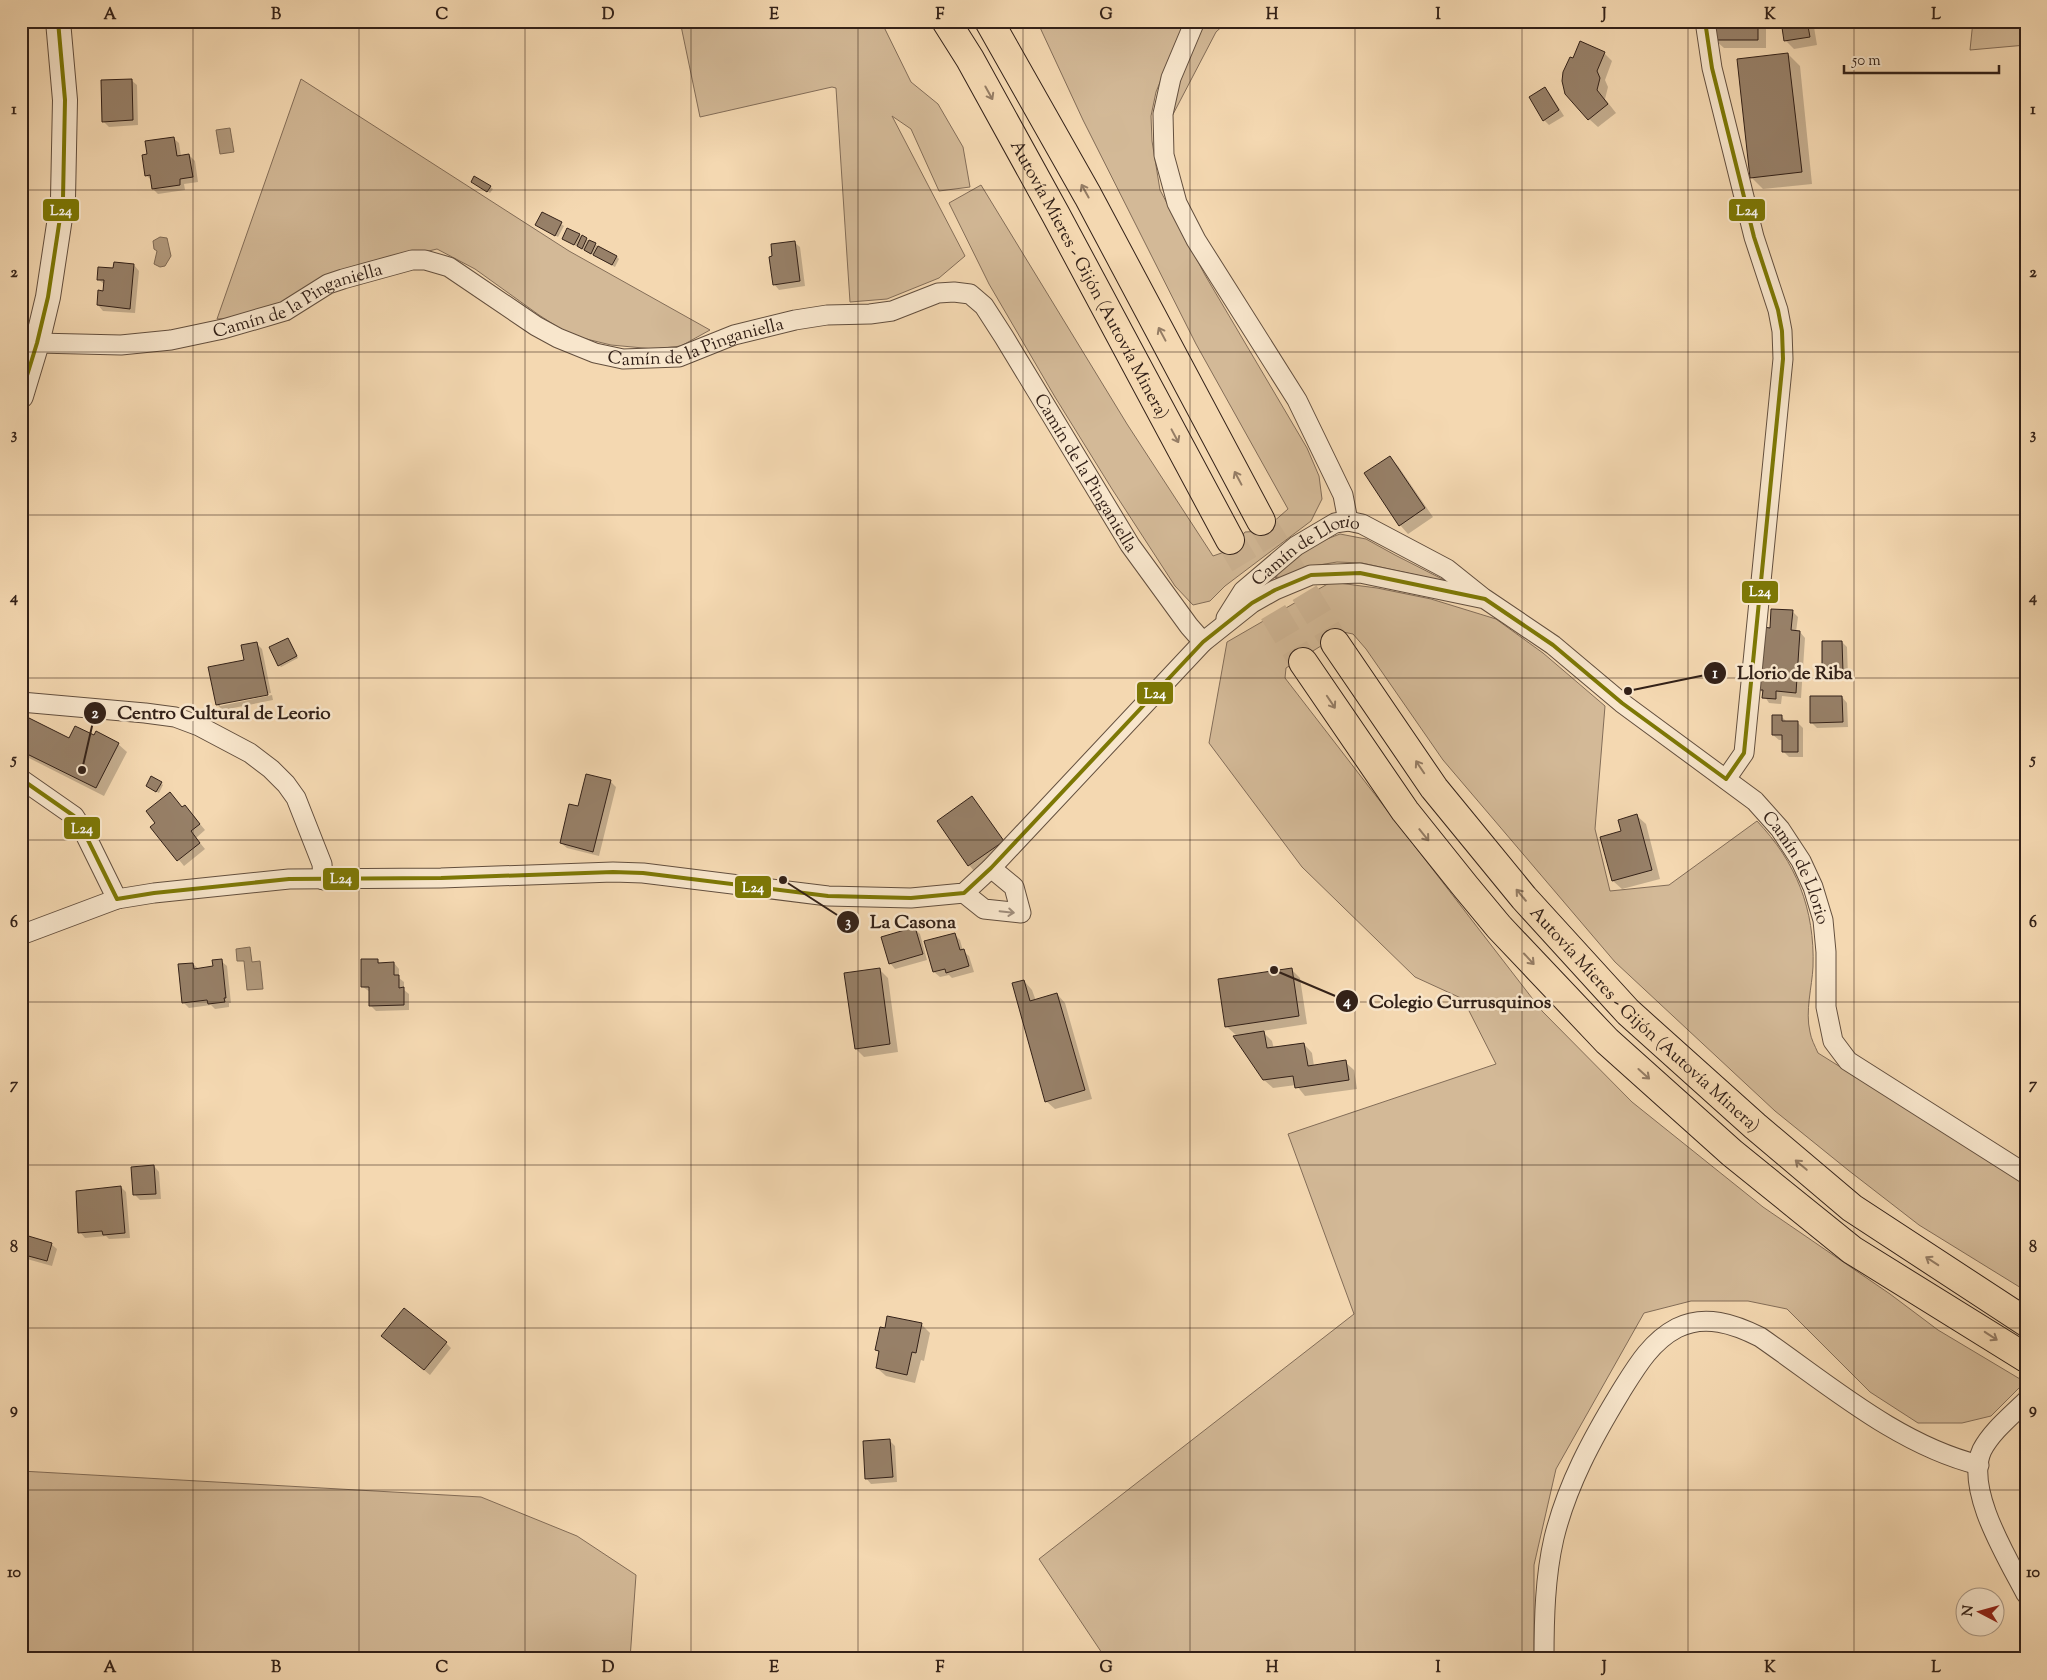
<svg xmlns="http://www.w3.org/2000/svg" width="2047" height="1680" font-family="'Sorts Mill Goudy',serif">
  <rect width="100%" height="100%" fill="#f4d8b1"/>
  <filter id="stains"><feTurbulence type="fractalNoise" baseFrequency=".004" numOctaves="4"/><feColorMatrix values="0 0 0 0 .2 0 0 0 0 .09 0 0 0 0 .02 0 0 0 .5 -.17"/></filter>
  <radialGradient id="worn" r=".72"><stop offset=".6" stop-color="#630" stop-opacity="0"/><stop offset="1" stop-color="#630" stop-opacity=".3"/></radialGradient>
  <!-- green -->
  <path fill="#d3b997" stroke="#836d58" d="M680 21H881L911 82 938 104 963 147 970 187 939 191 911 129 892 116 965 256 939 278 887 299 850 302 836 88 832 87 700 117Z
    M1037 21H1185L1156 92 1151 116 1152 141 1160 190 1205 275 1307 448 1319 476 1322 499 1311 521 1225 586 1210 601 1193 605 1175 586 1112 489 1055 397 989 284 949 203 981 185 1127 424 1213 556 1230 550 1245 532 1263 531 1288 509 1196 344 1083 120Z
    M1202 21H1228L1216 32 1169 122 1170 107Z
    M1973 21H2026V45L1970 50Z
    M301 79 569 251 710 330 681 346 654 349 611 345 570 335 539 315 475 269 437 249 354 269 284 306 244 318 217 319Z
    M1340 534 1366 539 1395 555 1448 582 1362 563 1337 562 1307 567 1275 578C1297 551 1308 546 1340 534Z
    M1331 582 1377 588 1431 599 1496 619 1543 653 1605 706 1595 829 1610 891 1669 885 1757 821C1796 862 1815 909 1813 967 1812 987 1805 1011 1810 1032 1811 1039 1815 1046 1818 1053L2026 1183V1291L1919 1225 1848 1170 1775 1111 1615 962 1443 760 1366 649 1353 634 1343 632 1286 668 1285 678 1542 1011 1632 1102 1763 1207 1890 1294 1938 1330 2025 1382 1991 1416 1962 1423H1918L1870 1392 1787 1309 1748 1301H1691L1644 1313 1556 1469 1534 1565V1659H1106L1039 1559 1354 1314 1288 1134 1496 1064 1463 999 1415 977 1302 867 1209 743 1227 642Z
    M21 1471 481 1497 577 1536 636 1575 630 1659H21Z"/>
  <!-- water -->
  <path fill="#b29a7d" stroke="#7f6a55" d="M230 128 234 152 220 154 216 130Z
    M160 237 167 238 171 256 165 266 160 267 154 264 157 251 154 249 153 241Z
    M250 947 252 962 260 961 263 989 247 990 244 961H237L236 949Z"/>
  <!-- shadow -->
  <path fill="#0003" d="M1715 21H1759L1766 29V48H1724L1715 40Z
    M1782 21H1813L1817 45 1794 49 1786 41Z
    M1604 53 1612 61 1605 80 1608 87 1605 99 1616 113 1598 127 1589 119 1565 73Z
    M1788 54 1800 66 1812 184 1763 189 1752 178Z
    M131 80 137 85 138 125 109 127 103 121Z
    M1545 89 1550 94 1564 116 1549 125 1544 120Z
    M173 138 179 143 181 156 189 155 195 161 198 182 184 184 185 190 158 194 153 189 152 181 146 175 149 155Z
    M472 182 490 187 493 189 490 193Z
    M561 224 564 226 558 237 537 225Z
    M579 235 617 257 619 259 615 267 563 239Z
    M794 242 800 247 805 286 779 290 774 284Z
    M134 265 139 271 135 313 103 311 98 305 104 292 105 285 98 279Z
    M1389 457 1398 466 1433 517 1408 534 1400 525Z
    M1792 611 1798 617 1796 632H1800L1805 638 1801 698 1782 696 1781 704 1769 703 1760 689 1771 629Z
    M21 637 26 642 22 687H21Z
    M290 641 298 658 281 667 279 665Z
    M1842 642 1847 647 1848 677H1829L1824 671Z
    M257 644 262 649 271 693 220 703V706L272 695 273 700 223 710 217 705 210 668 246 661Z
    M1842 697 1847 703 1848 727 1817 728 1811 722Z
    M1781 716 1787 722H1797L1803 728V757H1789L1783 751V740H1779L1773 735Z
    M21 732 69 740 94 737 118 744 127 752 104 796 23 755Z
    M610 781 616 787 599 856 567 848 561 843Z
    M161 783 163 785 159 793 149 788Z
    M972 797 1008 847 974 871 969 865Z
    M183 808 190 812 205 830 196 838 205 849 184 866 152 827Z
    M1637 816 1646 824 1660 879 1622 889 1613 881Z
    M915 929 920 934 927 960 895 969 890 963Z
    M954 934 960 940 963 951 969 956 974 972 952 978 949 975 940 977 934 972 926 942Z
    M377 960 381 964 394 963 399 969V978L404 982V990L409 994V1010L376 1011 370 1005V992L363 987Z
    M221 961 227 966 231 1003H229V1007L215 1009 211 1005 189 1008 183 1002 193 964 199 969 215 968Z
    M879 969 888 978 898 1052 864 1057 856 1049Z
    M1291 969 1300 978 1307 1024 1262 1031 1272 1041 1274 1049 1304 1044 1312 1053 1314 1066 1345 1062 1354 1070 1357 1089 1305 1096 1296 1085 1273 1088 1264 1080 1237 1036 1226 1026Z
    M1024 981 1032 990 1036 1001 1057 994 1065 1003 1092 1099 1055 1109 1046 1101Z
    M154 1166 159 1172 161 1199 140 1200 135 1195Z
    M121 1187 126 1192 130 1238 109 1239 106 1236 85 1238 80 1232Z
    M51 1244 57 1249 52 1266 27 1259 21 1253Z
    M922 1325 930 1333 924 1361 921 1360 915 1383 886 1376 877 1368 880 1353 876 1349 886 1330Z
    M383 1336 446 1343 451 1348 430 1375Z
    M890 1441 895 1446 897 1482 871 1484 866 1478Z"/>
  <!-- building -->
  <path fill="#978068" stroke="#332118" d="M1714 21H1758V40H1714Z
    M1781 21H1807L1810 37 1784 41Z
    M1580 41 1605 52 1597 71 1600 78 1597 90 1608 104 1588 120 1565 94 1562 81 1563 72 1570 57 1573 58Z
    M1788 53 1802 172 1750 178 1737 59Z
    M132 79 133 120 102 122 101 80Z
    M1545 87 1559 110 1543 121 1529 97Z
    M174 137 177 156 189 154 193 177 180 179V185L152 189 150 175 145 176 142 155 147 154 145 141Z
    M474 176 491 186 487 192 471 182Z
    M542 212 562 222 555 236 535 225Z
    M567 228 580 234 574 245 562 239Z
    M582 235 587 238 582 249 577 246Z
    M589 240 596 243 591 254 584 250Z
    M795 241 800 281 773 285 769 257 772 256 771 244Z
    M598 246 617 256 612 265 593 255Z
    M114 262 134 264 130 309 97 305 98 290 103 291 104 280H97L98 267 113 268Z
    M1390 456 1425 508 1399 526 1364 473Z
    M1771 609 1793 610 1791 630 1800 631 1796 693 1776 691V699L1762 698 1763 690H1758L1763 627 1770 628Z
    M288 638 297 656 278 666 269 647Z
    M1822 641H1842L1843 672H1822Z
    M257 642 268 695 216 705 208 667 244 660 241 645Z
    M1810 696H1842L1843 722 1810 723Z
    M1772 715H1782V721H1798V752H1782V735H1772Z
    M27 717 69 738 75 726 94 735 96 731 119 743 96 788 21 751V729Z
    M586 774 611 780 593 852 560 843 569 804 578 806Z
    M151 776 162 782 156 792 146 786Z
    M170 792 182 807 185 805 200 824 191 831 200 843 177 861 150 827 155 823 146 811Z
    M972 796 1004 841 968 866 937 821Z
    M1637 814 1652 870 1612 881 1600 837 1621 831 1618 820Z
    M915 927 923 954 889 964 881 937Z
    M955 933 960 950 964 949 969 966 946 973 945 969 933 972 924 941Z
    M222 959 226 998H224L225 1002 208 1004 207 1000 182 1003 178 964 193 963 194 969 213 966 212 960Z
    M361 959H378V963L394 962V975H399V988L404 987V1005L369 1006V987H361Z
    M880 968 890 1044 855 1049 844 973Z
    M1292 968 1299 1016 1225 1027 1218 979Z
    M1024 980 1030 1001 1057 993 1085 1090 1045 1102 1012 983Z
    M1264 1031 1267 1048 1304 1043 1308 1066 1346 1060 1349 1080 1295 1088 1293 1076 1263 1080 1233 1036Z
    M154 1165 156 1194 133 1195 131 1167Z
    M121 1186 125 1233 103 1235 102 1231 78 1233 76 1191Z
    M25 1235 52 1243 47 1261 21 1254Z
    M404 1308 447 1342 424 1370 381 1336Z
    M887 1316 922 1323 916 1353 912 1352 907 1375 876 1368 879 1351 875 1350 880 1327 885 1328Z
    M890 1439 893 1477 865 1479 863 1441Z"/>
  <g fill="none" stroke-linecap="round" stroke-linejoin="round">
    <!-- motorway-tunnel -->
    <path stroke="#cdb392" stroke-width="28" stroke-dasharray="28 14" stroke-linecap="butt" d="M1261 521 1335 643
      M1230 540 1303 662"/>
    <!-- minor casing -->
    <g stroke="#634f3e" stroke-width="21">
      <g id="minor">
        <path d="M1195 21 1171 78 1163 114 1164 155 1177 203 1196 240 1297 400 1343 495 1348 521"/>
        <path d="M1705 21 1712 68 1754 237 1778 310 1782 331 1783 359 1744 753 1726 779"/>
        <path id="s1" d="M37 343 121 345 171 340 223 329 285 311 328 284 343 279 412 260H425L449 267 536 326 558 338 595 353 623 359 679 357 734 335 795 320 827 315 870 314 892 311 938 293 954 292 970 294 984 306 1004 337 1130 545 1189 626 1203 642"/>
        <path id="s2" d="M1226 618 1243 591 1296 546 1335 523 1348 521 1362 524 1447 569 1482 597"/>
        <path d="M21 702 145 713 175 717 199 726 250 753 271 769 286 784 296 798 322 864 323 880"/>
        <path d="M21 779 74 816 83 830 117 899"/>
        <path d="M964 893 984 909 1021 913 1014 887 991 868"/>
        <path id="s3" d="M21 935 117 899 154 893 289 879 441 878 613 872 643 873 828 896 911 898 964 893 991 868 1203 642 1252 603 1275 590 1311 575 1360 573 1485 599 1553 645 1622 703 1755 801 1780 829 1801 861 1813 887 1823 920 1826 952V1007L1833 1041 1848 1061 2026 1174"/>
        <path d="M2026 1401C2011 1416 1992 1431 1982 1450 1964 1489 2008 1559 2026 1594"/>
        <path d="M1544 1659C1544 1619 1545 1577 1554 1538 1567 1485 1592 1439 1620 1393 1635 1369 1650 1342 1677 1328 1705 1314 1734 1324 1760 1337 1828 1384 1898 1445 1979 1465"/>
      </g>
    </g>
    <!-- tertiary casing -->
    <g stroke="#634f3e" stroke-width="26">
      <path id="tertiary" d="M21 396 37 343 48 297 63 198 65 100 58 21"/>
    </g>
    <!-- motorway casing -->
    <g stroke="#332118" stroke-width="30">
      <g id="motorway">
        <path id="s4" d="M946 21 970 59 1056 215 1230 540"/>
        <path d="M989 21 1088 196 1261 521"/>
        <path id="s5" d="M1335 643 1434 788 1524 898 1628 1012 1755 1126 1852 1208 2026 1322"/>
        <path d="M1303 662 1405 811 1465 886 1499 927 1607 1041 1732 1153 1852 1250 2026 1358"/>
      </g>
    </g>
    <!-- minor -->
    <use href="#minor" stroke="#f8e6cc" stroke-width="19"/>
    <!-- tertiary -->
    <use href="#tertiary" stroke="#f8e6cc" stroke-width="24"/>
    <!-- motorway -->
    <use href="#motorway" stroke="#f4d8b1" stroke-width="28"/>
    <!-- bus-1 casing -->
    <g stroke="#f8e6cc" stroke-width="8">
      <path id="bus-1" d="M1705 21 1712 68 1754 237 1778 310 1782 331 1783 359 1744 753 1726 779
        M21 395 37 343 48 297 63 198 65 100 58 21
        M21 779 74 816 83 830 117 899
        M117 899 154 893 289 879 441 878 613 872 643 873 828 896 911 898 964 893 991 868 1203 642 1252 603 1275 590 1311 575 1360 573 1485 599 1553 645 1622 703 1726 779"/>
    </g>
    <!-- bus-1 -->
    <use href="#bus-1" stroke="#7d7805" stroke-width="4"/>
  </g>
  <!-- one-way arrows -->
  <defs><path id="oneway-shaft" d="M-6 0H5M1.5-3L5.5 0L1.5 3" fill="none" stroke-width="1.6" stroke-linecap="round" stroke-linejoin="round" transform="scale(1.25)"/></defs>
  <g stroke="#947c64">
    <use href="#oneway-shaft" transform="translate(989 93) rotate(61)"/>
    <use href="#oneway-shaft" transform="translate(1085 191) rotate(-119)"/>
    <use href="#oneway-shaft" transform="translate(1162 334) rotate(-118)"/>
    <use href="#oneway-shaft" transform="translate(1175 436) rotate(62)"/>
    <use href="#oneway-shaft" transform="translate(1238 478) rotate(-118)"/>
    <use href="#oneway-shaft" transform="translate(1331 702) rotate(56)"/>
    <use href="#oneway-shaft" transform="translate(1420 767) rotate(-124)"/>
    <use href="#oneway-shaft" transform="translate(1424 835) rotate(51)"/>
    <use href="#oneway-shaft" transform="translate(1521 895) rotate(-130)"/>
    <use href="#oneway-shaft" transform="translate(1529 959) rotate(47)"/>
    <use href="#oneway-shaft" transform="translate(1644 1074) rotate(42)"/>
    <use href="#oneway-shaft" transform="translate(1801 1165) rotate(-140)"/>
    <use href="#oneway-shaft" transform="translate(1932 1261) rotate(-147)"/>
    <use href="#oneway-shaft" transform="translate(1991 1336) rotate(33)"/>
  </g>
  <use stroke="#9f8d7b" href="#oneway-shaft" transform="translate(1007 912) rotate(6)"/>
  <!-- grid -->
  <path fill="none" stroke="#332118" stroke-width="1" stroke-opacity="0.55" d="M193 21V1659M359 21V1659M525 21V1659M691 21V1659M858 21V1659M1023 21V1659M1190 21V1659M1355 21V1659M1522 21V1659M1688 21V1659M1854 21V1659M21 190H2026M21 352H2026M21 515H2026M21 678H2026M21 840H2026M21 1002H2026M21 1165H2026M21 1328H2026M21 1490H2026"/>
  <g text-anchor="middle" stroke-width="5" stroke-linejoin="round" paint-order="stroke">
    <!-- street labels -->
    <g font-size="18" fill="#332118" stroke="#f8e6cc">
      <text dy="6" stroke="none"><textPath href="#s4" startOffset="296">Autovía Mieres - Gijón (Autovía Minera)</textPath></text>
      <text dy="6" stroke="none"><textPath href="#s1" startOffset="268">Camín de la Pinganiella</textPath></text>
      <text dy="6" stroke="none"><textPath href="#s1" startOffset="702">Camín de la Pinganiella</textPath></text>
      <text dy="6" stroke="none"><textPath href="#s1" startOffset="1198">Camín de la Pinganiella</textPath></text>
      <text dy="6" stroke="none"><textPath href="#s2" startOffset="109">Camín de Llorio</textPath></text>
      <text dy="6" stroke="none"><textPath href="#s3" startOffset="2021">Camín de Llorio</textPath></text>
      <text dy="6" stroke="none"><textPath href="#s5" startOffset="489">Autovía Mieres - Gijón (Autovía Minera)</textPath></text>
    </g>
  </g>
  <!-- callouts -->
  <path fill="none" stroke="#332118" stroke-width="2" d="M1628 691L1715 673M82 770L95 713M783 880L848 922M1274 970L1347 1001"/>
  <g fill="#332118" stroke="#f8e6cc" stroke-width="2">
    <circle cx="1628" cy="691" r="5"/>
    <circle cx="82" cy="770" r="5"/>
    <circle cx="783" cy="880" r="5"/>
    <circle cx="1274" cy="970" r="5"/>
    <circle cx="1715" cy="673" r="12"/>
    <circle cx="95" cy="713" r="12"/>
    <circle cx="848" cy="922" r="12"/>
    <circle cx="1347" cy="1001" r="12"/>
  </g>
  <g font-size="15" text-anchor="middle" font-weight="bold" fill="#fff">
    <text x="1715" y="678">1</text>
    <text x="95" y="718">2</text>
    <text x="848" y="927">3</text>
    <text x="1347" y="1006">4</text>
  </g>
  <g font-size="19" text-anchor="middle" font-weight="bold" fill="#332118" stroke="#f8e6cc" stroke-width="5" stroke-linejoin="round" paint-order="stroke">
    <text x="1795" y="679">Llorio de Riba</text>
    <text x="224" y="719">Centro Cultural de Leorio</text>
    <text x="913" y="928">La Casona</text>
    <text x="1460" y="1008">Colegio Currusquinos</text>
  </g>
  <g stroke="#f8e6cc" stroke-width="2">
    <rect x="1728" y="198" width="38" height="24" rx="5" fill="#7d7805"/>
    <rect x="42" y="198" width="38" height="24" rx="5" fill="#7d7805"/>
    <rect x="1741" y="580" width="38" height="24" rx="5" fill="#7d7805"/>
    <rect x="1136" y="681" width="38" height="24" rx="5" fill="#7d7805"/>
    <rect x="63" y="816" width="38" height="24" rx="5" fill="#7d7805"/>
    <rect x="322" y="867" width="38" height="24" rx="5" fill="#7d7805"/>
    <rect x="734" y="875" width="38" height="24" rx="5" fill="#7d7805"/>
  </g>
  <g font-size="14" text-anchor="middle" font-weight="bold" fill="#fff">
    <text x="1747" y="215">L24</text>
    <text x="61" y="215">L24</text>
    <text x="1760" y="596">L24</text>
    <text x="1155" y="698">L24</text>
    <text x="82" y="833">L24</text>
    <text x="341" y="883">L24</text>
    <text x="753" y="892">L24</text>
  </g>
  <!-- margin -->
  <rect width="2047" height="1680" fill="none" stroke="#f4d8b1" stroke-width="55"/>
  <!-- north arrow -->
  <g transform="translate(1980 1612) rotate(276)"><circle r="24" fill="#f8e6cc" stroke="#a99784"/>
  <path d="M0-4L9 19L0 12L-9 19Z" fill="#8f2418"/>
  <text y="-8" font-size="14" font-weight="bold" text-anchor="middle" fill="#332118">N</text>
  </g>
  <!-- scale -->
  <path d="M1844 65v8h155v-8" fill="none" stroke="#332118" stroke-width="2.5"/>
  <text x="1852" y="65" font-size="15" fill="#332118" stroke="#f8e6cc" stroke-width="4" paint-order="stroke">50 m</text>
  <rect x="28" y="28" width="1992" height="1624" fill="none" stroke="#332118" stroke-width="2"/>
  <g font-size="16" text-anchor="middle" font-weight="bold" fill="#332118">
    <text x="110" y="19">A</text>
    <text x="276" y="19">B</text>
    <text x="442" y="19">C</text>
    <text x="608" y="19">D</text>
    <text x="774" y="19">E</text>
    <text x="940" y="19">F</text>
    <text x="1106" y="19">G</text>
    <text x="1272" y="19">H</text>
    <text x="1438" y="19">I</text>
    <text x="1604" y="19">J</text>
    <text x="1770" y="19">K</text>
    <text x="1936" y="19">L</text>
    <text x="14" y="114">1</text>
    <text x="2033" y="114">1</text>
    <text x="14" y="277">2</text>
    <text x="2033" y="277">2</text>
    <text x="14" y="439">3</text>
    <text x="2033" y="439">3</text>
    <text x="14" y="602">4</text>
    <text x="2033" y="602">4</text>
    <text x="14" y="764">5</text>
    <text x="2033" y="764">5</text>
    <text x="14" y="927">6</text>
    <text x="2033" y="927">6</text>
    <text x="14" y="1089">7</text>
    <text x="2033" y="1089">7</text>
    <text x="14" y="1252">8</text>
    <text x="2033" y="1252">8</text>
    <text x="14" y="1414">9</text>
    <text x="2033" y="1414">9</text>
    <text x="14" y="1577">10</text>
    <text x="2033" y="1577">10</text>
    <text x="110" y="1672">A</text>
    <text x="276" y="1672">B</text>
    <text x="442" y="1672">C</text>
    <text x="608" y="1672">D</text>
    <text x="774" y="1672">E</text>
    <text x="940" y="1672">F</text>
    <text x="1106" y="1672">G</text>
    <text x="1272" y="1672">H</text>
    <text x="1438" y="1672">I</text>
    <text x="1604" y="1672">J</text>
    <text x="1770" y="1672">K</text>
    <text x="1936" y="1672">L</text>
  </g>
  <rect width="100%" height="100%" filter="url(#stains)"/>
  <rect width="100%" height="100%" fill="url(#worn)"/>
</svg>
